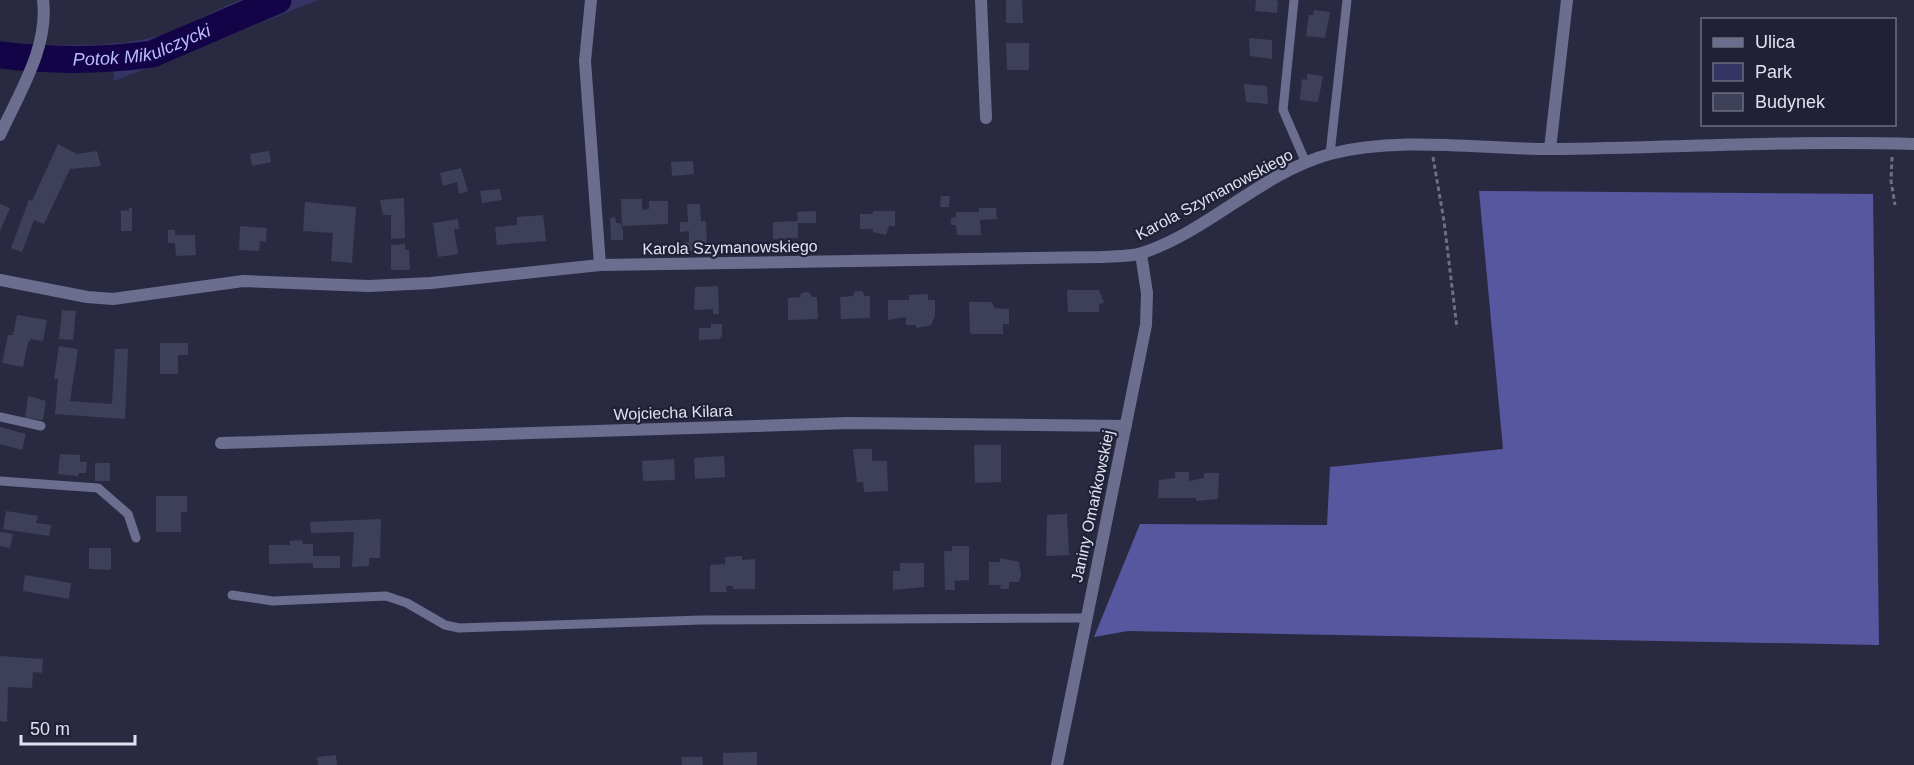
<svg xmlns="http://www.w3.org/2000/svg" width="1914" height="765" font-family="Helvetica,sans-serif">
  <rect width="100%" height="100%" fill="#292a42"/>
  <!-- green -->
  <path fill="#343465" d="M240 0H318L114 81V68L44 70 53 45C93 45 135 46 172 31 195 21 217 9 240 0Z"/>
  <!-- forest -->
  <path fill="#56579f" d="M1479 191 1873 194 1879 645 1128 631 1094 637 1140 524 1327 525 1330 467 1503 449Z"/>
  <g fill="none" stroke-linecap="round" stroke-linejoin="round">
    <!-- stream -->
    <path stroke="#130347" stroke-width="4.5" d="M6 63 7 56"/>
    <!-- river -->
    <path stroke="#130347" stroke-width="27" id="s1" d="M0 55C50 61 102 61 152 54L278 0"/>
  </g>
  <!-- building -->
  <path fill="#3e4059" d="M1006 0H1022L1023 23H1006Z
    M1256 0H1276L1278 2 1277 13 1255 11Z
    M1314 10 1330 12 1325 38 1306 36 1309 15H1313Z
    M1249 38 1272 40V59L1250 56Z
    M1006 43H1029V70H1007Z
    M1307 74 1323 76 1318 102 1300 100 1302 79 1307 80Z
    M1244 84 1267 86 1268 104 1246 102Z
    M58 144 77 154 97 151 101 166 70 169 44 224 34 220 22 252 11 248 29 200 32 201Z
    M269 151 271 162 252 166 250 154Z
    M693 161 694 174 672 176 671 162Z
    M461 168 468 191 459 194 457 182 443 186 440 173Z
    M500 189 502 200 482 203 480 191Z
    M941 196H950L949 207H940Z
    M404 198 405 238 391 239V215H383L380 200Z
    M621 199H642V210L649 209V201H668V224L622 226Z
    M305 202 356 207 352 263 331 261 333 233 303 231Z
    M0 204 10 208 0 231Z
    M687 204H700L701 221H706L707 251 682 252V243L689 242V231L680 232V222H688Z
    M129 208H132V231H121V210L129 211Z
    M979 208H996L997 219 980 220 981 235H957L956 225H951V218L956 217V212H979Z
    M816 211V223H798V238L773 239V222L798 221 797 212Z
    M873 211H895V226H889L886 235 873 232V229H860V214H873Z
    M543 215 546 241 497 245 495 227 517 225V217Z
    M615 217 616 223H620L623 230V240H611L610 218Z
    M458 219 459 229H454L458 254 438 257 433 223Z
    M240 226 267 228 266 242 260 241 259 251 239 250Z
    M168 230H175V235H195L196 255 176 256 175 243H168Z
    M405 244V250H409L410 270H391V245Z
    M718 286 719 314H713V309L694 310 695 287Z
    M1067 290H1099L1104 302 1099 305V312H1068Z
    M855 291H862L865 296H870V318L841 319 840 297 853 296Z
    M809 292 812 297H817L818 319 788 320V298L800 297 801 293Z
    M928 294V300H935V316L931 325 917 328 915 325H906V317L888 320V300H909V295Z
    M969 302H991L995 308 1009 309V324H1003V334H972L970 332Z
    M62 310 76 311 73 340 59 339Z
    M17 315 47 320 43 341 31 339 28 343 23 367 2 363 8 335H13Z
    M711 324H722V336L719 339 699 340V328H711Z
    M160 343H188V355H178V374H160Z
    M59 346 78 349 70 401 112 404 115 349H128L125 419 55 414 58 379H54Z
    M28 396 46 401 43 420 25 418Z
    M0 427 26 434 22 450 0 444Z
    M974 445H1001V482L975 483Z
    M853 449H872V461H887L888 491 864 492 863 482H857Z
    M60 454 80 455V462H87L86 473H79L78 476 58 474Z
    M724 456 725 477 695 479 694 458Z
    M674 459 675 480 643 481 642 461Z
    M95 463H110V481H95Z
    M1175 472H1189V481L1204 478V473H1219L1218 499 1196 501V498H1158L1159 480 1175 478Z
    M156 496H187V512H181V532H156Z
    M6 511 38 516 36 523 51 525 49 536 3 529Z
    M1067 514 1069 555 1046 556 1047 515Z
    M381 519 380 558H369V566L352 567 354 532 311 533 310 522Z
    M0 532 13 534 10 548 0 546Z
    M302 540 303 544H313V556H340V568H313V563L269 564V545H290V541Z
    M952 546H969V580L954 581 955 590H945L944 551H952Z
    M89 548H111V570L89 569Z
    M742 556V560L755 559V589H733V586H726L727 592H710V565L725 564V557Z
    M1000 558 1019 562 1021 575 1019 582H1009V589H1000L1001 585H989V562H1000Z
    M900 563H924V587L893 590V571H900Z
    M25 575 71 583 69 599 23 591Z
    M0 656 43 659 42 673 33 672 32 688 8 687 7 722 0 721Z
    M757 752V765H723V753Z
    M336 755 337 765H318L317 757Z
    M681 757H702L703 765H682Z"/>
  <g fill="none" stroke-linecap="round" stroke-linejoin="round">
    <!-- path -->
    <path stroke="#6e6f84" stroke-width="3" stroke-dasharray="4.5 3" stroke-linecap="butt" d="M1433 157 1444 221 1457 328
      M1892 157 1891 181 1895 205"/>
    <!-- service -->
    <path stroke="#6c6e8f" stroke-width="9" d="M1294 0 1283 110 1306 163
      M1330 154 1347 0
      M0 417 41 426
      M0 481 98 488 128 514 136 538
      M232 595 273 601 386 596 407 603 445 625 459 628 701 620 1086 618"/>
    <!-- minor -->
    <path stroke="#6c6e8f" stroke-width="12" d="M591 0 585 61 600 265
      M981 0 986 118
      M0 135C19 93 49 47 43 0
      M1550 149 1567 0
      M221 443 849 423 1126 426
      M1057 765 1146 325 1147 293 1141 254"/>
    <!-- tertiary -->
    <path stroke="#6c6e8f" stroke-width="12" d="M0 280 87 297 113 299 243 281 369 286 431 283 600 265 1101 257C1114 256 1130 257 1142 253 1209 231 1261 173 1330 154 1400 136 1479 149 1551 149 1672 148 1793 140 1914 144"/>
  </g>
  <g text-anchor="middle" stroke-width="4.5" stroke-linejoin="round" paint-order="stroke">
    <!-- street labels -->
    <g font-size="16" fill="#e0e1f1" stroke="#202137">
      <text transform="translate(1214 194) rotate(-28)" y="6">Karola Szymanowskiego</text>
      <text transform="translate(730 247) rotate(-1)" y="6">Karola Szymanowskiego</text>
      <text transform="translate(673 412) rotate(-2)" y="6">Wojciecha Kilara</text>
      <text transform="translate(1092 506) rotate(-78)" y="6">Janiny Omańkowskiej</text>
    </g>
    <!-- water labels -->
    <g font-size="18" font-style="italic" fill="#b9befb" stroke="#202137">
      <text dy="6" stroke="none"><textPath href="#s1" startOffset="144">Potok Mikulczycki</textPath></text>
    </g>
  </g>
  <!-- legend -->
  <rect x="1701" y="18" width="195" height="108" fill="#202137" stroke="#6d6e81" stroke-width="1.5"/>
  <rect x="1713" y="38" width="30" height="9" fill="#6c6e8f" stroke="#6d6e81" stroke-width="1.5"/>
  <text x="1755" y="48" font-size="18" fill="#e0e1f1">Ulica</text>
  <rect x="1713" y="63" width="30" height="18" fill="#343465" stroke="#6d6e81" stroke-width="1.5"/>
  <text x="1755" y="78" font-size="18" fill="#e0e1f1">Park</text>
  <rect x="1713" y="93" width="30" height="18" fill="#3e4059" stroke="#6d6e81" stroke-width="1.5"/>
  <text x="1755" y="108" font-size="18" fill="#e0e1f1">Budynek</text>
  <!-- scale -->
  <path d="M21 735v9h114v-9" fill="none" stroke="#e0e1f1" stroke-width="3"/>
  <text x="30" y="735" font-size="18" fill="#e0e1f1" stroke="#202137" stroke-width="4.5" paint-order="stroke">50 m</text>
</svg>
